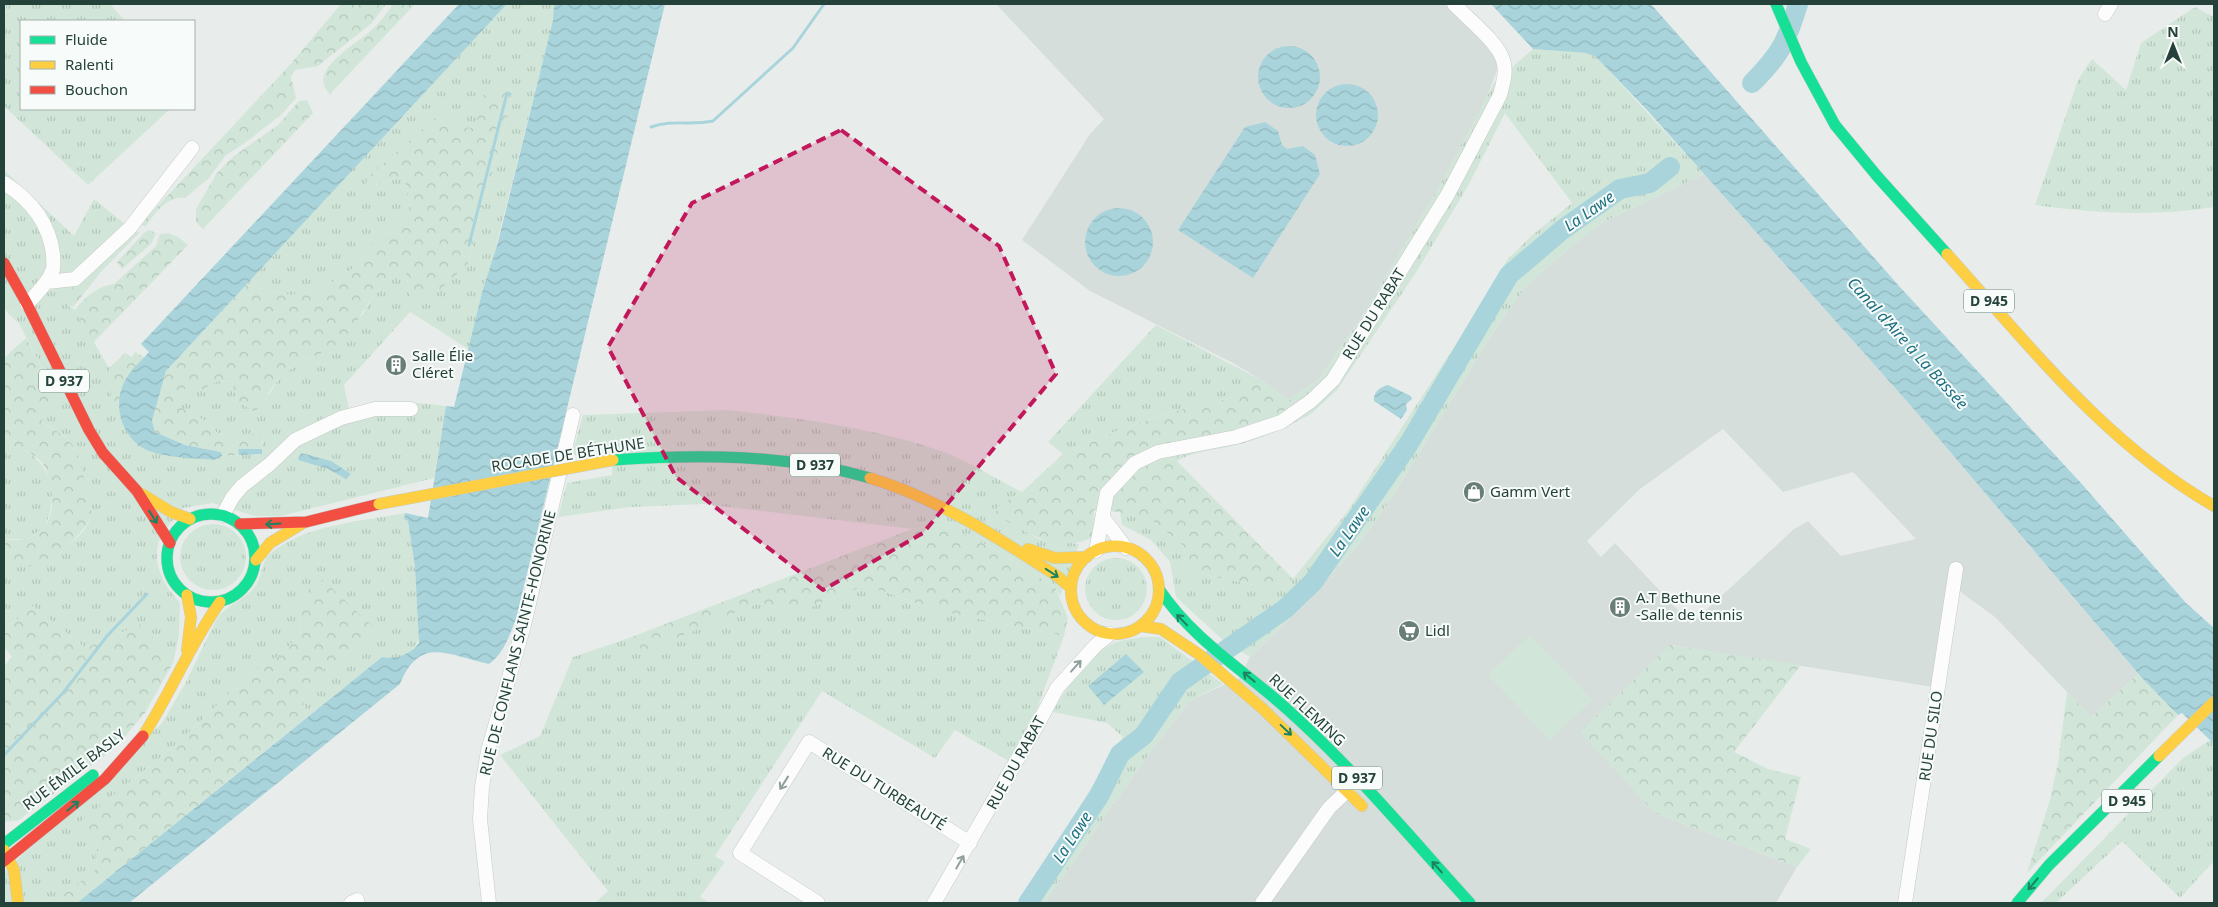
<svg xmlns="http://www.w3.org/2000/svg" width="2218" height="907" font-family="'Noto Sans',sans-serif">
  <defs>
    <pattern id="grass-tufts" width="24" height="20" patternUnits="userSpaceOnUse" patternTransform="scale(1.25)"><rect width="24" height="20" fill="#d1e6d8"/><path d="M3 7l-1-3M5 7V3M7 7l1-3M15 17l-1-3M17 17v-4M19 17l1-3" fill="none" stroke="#b3c6ba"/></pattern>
    <pattern id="forest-crowns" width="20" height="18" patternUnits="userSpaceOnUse" patternTransform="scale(1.25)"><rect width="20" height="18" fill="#d1e6d8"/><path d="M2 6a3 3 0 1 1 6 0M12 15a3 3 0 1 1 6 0" fill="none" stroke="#b3c6ba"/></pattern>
    <pattern id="water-waves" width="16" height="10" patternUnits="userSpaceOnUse" patternTransform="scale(1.25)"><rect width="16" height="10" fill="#a9d4db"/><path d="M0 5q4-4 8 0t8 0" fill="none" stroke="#91b7bd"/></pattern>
  </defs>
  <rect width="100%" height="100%" fill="#e8edeb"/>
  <!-- built -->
  <path fill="#d6dedb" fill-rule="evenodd" d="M996 4H1464L1510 55 1500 63 1484 104 1439 187 1361 318 1318 380 1288 400 1263 381 1233 363 1090 291 1022 240 1090 134 1104 119Z
    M1704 174 1912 407 2138 674 2091 717 1995 617 1947 582 1933 687 1670 645 1655 813 1797 867 1776 903H1044L1151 751 1191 700 1239 678 1250 657 1308 601 1359 544 1392 497 1492 334 1526 286 1569 248 1603 222ZM1723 429 1783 492 1853 472 1916 539 1841 556 1808 521 1794 529 1691 624 1615 543 1601 557 1587 541 1640 489Z"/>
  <!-- grass -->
  <path fill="url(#grass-tufts)" d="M6 4H110L125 21H21V109H170L88 185 4 106V26Z
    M507 4H554L553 20 470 350 410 312 344 385 349 409C380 399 415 402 446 406L434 478 281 516H254L213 503 183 508C175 518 164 530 159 541 151 563 165 588 180 602L179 636 173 663 142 624 85 648 33 606 4 631V563C16 567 25 562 37 558 58 552 87 538 91 514 92 504 88 497 86 488 77 450 78 440 41 422L59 400 4 295V170L74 236 94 199 135 232 67 305 75 310 109 368 112 400 119 401C125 460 168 454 214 460L222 456 262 454 263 435 236 440 216 432 209 423 180 407V391L191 386 203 390 217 381 232 382 238 402 270 393 280 376 297 365 314 357 363 314 372 298 391 277 405 268 411 300 468 263 510 107 511 89 494 86 480 99 477 123 472 128 457 126 371 186 404 177 410 203 405 222 371 244 352 269 319 291 291 295 246 285Z
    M2195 7 2214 17V207C2155 217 2094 213 2035 205L2078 80 2092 59 2126 90 2141 43Z
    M1533 49 1586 53 1596 57 1704 174 1603 222 1569 248 1526 286 1492 334 1392 497 1359 544 1308 601 1250 657 1224 641 1176 597 1170 562 1151 540 1122 525 1120 512 1154 522 1184 546 1187 571 1264 587 1293 579 1347 512 1454 347 1507 260 1531 236 1572 203 1505 113 1468 186 1417 271 1337 390 1311 414 1288 400 1318 380 1361 318 1439 187 1494 83Z
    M1156 325 1263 381 1227 399 1171 412 1117 431 1063 454 1048 442Z
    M727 410C799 418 874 428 944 452 970 462 996 479 1022 492L1001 504 994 514 1039 539 1079 544 1060 596 1055 587 991 547 943 525 912 529 703 504 631 507 558 517 567 483 612 475V449L572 455 583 415Z
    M4 444C47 450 63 491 44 528L27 539H4Z
    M405 513 404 519 408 521 415 567 419 637C418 646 405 658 395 659 391 660 386 658 382 657L307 717 302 697 318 673 379 632 298 602 301 632 281 655 250 673 178 743 81 822 97 842 96 869 69 891 42 903H4V872L162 723 185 684 216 620C226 605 242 601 254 588 262 578 261 561 270 554 302 525 363 521 405 513Z
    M180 557a33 33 0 1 1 66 0a33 33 0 1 1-66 0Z
    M1085 589a31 31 0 1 1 62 0a31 31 0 1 1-62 0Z
    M866 585 935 610 1064 636 1037 709 1009 761 955 730 935 758 822 691 715 856 725 862 700 897 710 903H595L608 891 500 755 540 736 573 657 629 638 644 651 759 603 796 613Z
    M1141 637H1160L1223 684 1191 700 1151 751 1044 903H1019L1123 737 1107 723 1053 712C1067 686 1086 656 1114 643 1122 640 1133 639 1141 637Z
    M2210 740 2214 744V861L2180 898 2122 841 2056 903H2041L2183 758Z"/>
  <!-- forest -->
  <path fill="url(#forest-crowns)" d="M341 4H386L372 23 318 66 295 70 291 77 296 98 282 114 249 140 225 156 209 178 185 198C166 196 156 213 145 227L141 224 288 67Z
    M393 4H415L330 94C304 70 361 42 376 26 383 19 388 11 393 4Z
    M494 86 511 89 510 107 468 263 439 291 420 301 411 300 405 268 391 277 372 298 342 343 297 365 280 376 255 412 238 402 232 382 217 381 203 390 191 386 180 391V407L209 423 216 432 236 440 246 434 263 435 262 449H238L239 455 222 456 221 452 185 445 155 432 152 421 166 371 246 285 291 295 319 291 352 269 371 244 405 222 410 203 404 177 371 186 366 185 367 178 441 113 457 126 472 128 477 123 479 99Z
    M307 100 313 113 203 229 196 222V209L217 173 234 156 278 125 299 101Z
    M149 230 156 233 151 244 122 269 117 262 145 232Z
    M135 232H140L101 272 73 307 67 305 62 296 127 241Z
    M168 233 178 237 188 245 93 343 75 310C85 297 97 286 114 284L156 246 160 234Z
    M4 295 19 324 4 309Z
    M26 338 59 400 41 422C77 441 78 448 86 487 88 496 92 503 91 513 89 533 46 566 26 567 19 568 11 565 4 563V539C41 545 59 519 50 484 48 477 47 469 42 463 33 452 17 446 4 444V358Z
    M135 352 144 357C131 371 123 383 119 401H112L109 368 125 353 132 357Z
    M1263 381 1311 414C1285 428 1258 441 1228 447 1209 451 1194 451 1177 461L1293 579 1264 587 1187 571 1184 546 1154 522 1120 512 1094 510 1093 537C1058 555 1024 531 994 514L1001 504 1022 492 1063 454 1117 431 1171 412 1227 399Z
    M943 525 991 547 1055 587 1068 618 1064 636 935 610 866 585 796 613 759 603 644 652 629 638 912 529Z
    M323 580 379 632 318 673 302 697 307 717 77 903H42L69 891 96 869 97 842 80 822 178 743 250 673 281 655 301 632 298 602 314 583Z
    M33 606 85 648 142 624 173 663 145 713 114 749 19 820 4 822V666L12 657 4 647V631Z
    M1670 645 1801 665 1734 752 1768 769 1801 777 1785 839 1811 849 1797 867 1655 813 1580 732Z
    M2138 674 2178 715 2027 873 2050 800 2058 763 2067 692 2091 717Z"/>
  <!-- green -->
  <path fill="#d1e6d8" d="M1530 635 1592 700 1550 740 1488 675Z"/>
  <!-- water -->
  <path fill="url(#water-waves)" d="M459 4H507L166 371 152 421 155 432 185 445 221 452 222 456 214 460C194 458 171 458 152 452 125 443 112 411 123 385 128 372 140 362 149 352L141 344Z
    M554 4H665L516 619C509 636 504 653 489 664 447 655 420 635 400 684L129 903H77L382 657C397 660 409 655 419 643L415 567 408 521 404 519 405 513 428 518 446 406 454 407 482 293 498 242 553 20Z
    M1491 4H1651L1899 286 2080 482 2186 603 2214 628V744L2182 713 2178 715 2141 677 1912 407 1647 110 1596 57 1586 53 1533 49Z
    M1258 77a31 31 0 1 1 62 0a31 31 0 1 1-62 0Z
    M1316 115a31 31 0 1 1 62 0a31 31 0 1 1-62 0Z
    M1265 122 1278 131 1282 145 1287 149 1303 146 1315 155 1320 174 1253 278 1178 230 1245 127Z
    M1085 242a34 34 0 1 1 68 0a34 34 0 1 1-68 0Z
    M1388 385 1411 396 1412 399 1406 404 1407 410 1401 419 1374 401C1373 392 1380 387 1388 385Z
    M238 449H262V454L239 455Z
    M301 453 331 461 351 474 346 479 328 469 298 460Z
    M1126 654 1144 672 1104 705 1088 686Z"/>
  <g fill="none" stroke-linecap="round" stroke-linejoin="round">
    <!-- stream -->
    <path stroke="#a9d4db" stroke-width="3" d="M651 127C672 119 691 126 713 121L793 48 824 4
      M469 245 507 93 510 94
      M4 755 63 693 107 636 147 594"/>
    <!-- river -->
    <path stroke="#a9d4db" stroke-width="20" d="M1752 83C1781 54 1786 43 1798 4
      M1028 903 1099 796 1120 754 1144 735 1180 682 1285 609 1313 582 1408 445 1509 275 1562 230 1620 189 1650 183 1670 167"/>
    <!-- street casing -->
    <g stroke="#c5cac8" stroke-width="15">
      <path id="street" d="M2105 14 2111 4
        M4 183C31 200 49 222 53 254 53 259 54 265 53 269 48 283 37 293 27 304
        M47 282 75 279 129 229 192 148
        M223 515 232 498 242 486 270 464 295 440 341 418 375 409H411
        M1104 519 1126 548
        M1096 551 1107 493 1135 463 1158 452 1236 437 1281 422 1311 401 1333 380 1448 194 1500 95C1503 84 1507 71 1503 60 1498 42 1467 18 1454 4
        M351 903 357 900
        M489 903 480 819 482 787 488 751 524 625 573 415
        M818 903 740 853 809 742 970 843
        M934 903 1039 722 1057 688 1096 645 1110 634
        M1262 903 1329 808 1348 790
        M1905 903 1956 569"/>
    </g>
    <!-- fast casing -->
    <g stroke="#c3cbc8" stroke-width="12">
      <path id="fast" d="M1776 4 1801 62 1835 125 1877 176 1947 254
        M613 460C699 454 786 454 870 478
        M167 558a44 44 0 1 1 88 0a44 44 0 1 1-88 0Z
        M1159 589C1193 640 1244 670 1288 710 1354 769 1411 838 1470 903
        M4 844 93 775
        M2017 903 2049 865 2159 756"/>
    </g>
    <!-- slow casing -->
    <g stroke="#c3cbc8" stroke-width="12">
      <path id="slow" d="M1947 254C2029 345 2106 444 2214 506
        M870 478C939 499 997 537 1057 576L1071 588
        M142 494 171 512 190 519
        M1071 590a44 44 0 1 1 88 0a44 44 0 1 1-88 0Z
        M1028 549 1055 558 1087 557
        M256 560 270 543 303 523
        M187 595 191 617 187 650
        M1140 626 1161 629 1200 655 1263 709 1362 806
        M143 736C171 693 190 644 220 602
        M2159 756 2214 702
        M4 850 14 870 18 903"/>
    </g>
    <!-- jam casing -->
    <g stroke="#c3cbc8" stroke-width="12">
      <path id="jam" d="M4 263 27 304 89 430 103 453 137 491 170 543
        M240 524 306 522 379 504
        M4 861 105 779 143 736"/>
    </g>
    <!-- street -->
    <use href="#street" stroke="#fcfcfc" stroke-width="14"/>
    <!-- fast -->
    <use href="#fast" stroke="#16e098" stroke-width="11"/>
    <!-- slow -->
    <use href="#slow" stroke="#ffcf43" stroke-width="11"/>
    <!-- jam -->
    <use href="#jam" stroke="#f24e42" stroke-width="11"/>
    <!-- slow-bridge casing -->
    <g stroke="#c3ccc9" stroke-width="12" stroke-linecap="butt">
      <path id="slow-bridge" d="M379 504 613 460"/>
    </g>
    <!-- slow-bridge -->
    <use href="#slow-bridge" stroke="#ffcf43" stroke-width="11"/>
  </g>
  <!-- one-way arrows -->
  <defs><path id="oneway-shaft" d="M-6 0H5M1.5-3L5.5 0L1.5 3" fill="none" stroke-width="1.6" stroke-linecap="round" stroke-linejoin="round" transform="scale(1.25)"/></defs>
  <g stroke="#1e8160">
    <use href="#oneway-shaft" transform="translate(153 517) rotate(58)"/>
    <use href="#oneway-shaft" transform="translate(273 524) rotate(176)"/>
    <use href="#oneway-shaft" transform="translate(1052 573) rotate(33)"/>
    <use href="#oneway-shaft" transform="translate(1182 620) rotate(-134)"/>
    <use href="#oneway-shaft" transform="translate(1249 677) rotate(-140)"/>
    <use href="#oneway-shaft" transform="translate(1286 730) rotate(43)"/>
    <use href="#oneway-shaft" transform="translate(73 806) rotate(-39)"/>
    <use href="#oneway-shaft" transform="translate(1437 867) rotate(-132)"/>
    <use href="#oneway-shaft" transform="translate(2033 884) rotate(130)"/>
  </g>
  <g stroke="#909f9b">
    <use href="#oneway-shaft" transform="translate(1076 666) rotate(-48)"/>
    <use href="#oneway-shaft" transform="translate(784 783) rotate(122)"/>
    <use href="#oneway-shaft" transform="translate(960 862) rotate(-60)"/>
  </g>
  <!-- marked area -->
  <path fill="#c2185b" fill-opacity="0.2" stroke="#c2185b" stroke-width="4" stroke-dasharray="10 6" stroke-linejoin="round" d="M841 130 999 246 1056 374 923 533 823 590 676 477 608 347 692 203Z"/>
  <!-- icons -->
  <defs>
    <g id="building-disc" transform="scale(1.125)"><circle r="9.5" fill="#697e78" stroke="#f7fbf9"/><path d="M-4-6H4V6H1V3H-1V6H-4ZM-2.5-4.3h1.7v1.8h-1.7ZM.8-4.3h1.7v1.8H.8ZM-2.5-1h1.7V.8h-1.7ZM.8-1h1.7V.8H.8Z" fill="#fff"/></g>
    <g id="shop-disc" transform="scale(1.125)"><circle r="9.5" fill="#697e78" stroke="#f7fbf9"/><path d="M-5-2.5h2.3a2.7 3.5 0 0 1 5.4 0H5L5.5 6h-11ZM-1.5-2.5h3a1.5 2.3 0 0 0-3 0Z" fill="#fff"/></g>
    <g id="supermarket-disc" transform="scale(1.125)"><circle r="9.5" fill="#697e78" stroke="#f7fbf9"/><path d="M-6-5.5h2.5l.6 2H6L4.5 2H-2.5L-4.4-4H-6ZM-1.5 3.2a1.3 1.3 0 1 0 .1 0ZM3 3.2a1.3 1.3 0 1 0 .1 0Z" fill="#fff"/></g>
  </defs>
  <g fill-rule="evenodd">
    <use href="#building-disc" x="396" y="365"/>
    <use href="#shop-disc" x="1474" y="492"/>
    <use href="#building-disc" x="1620" y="607"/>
    <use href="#supermarket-disc" x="1409" y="631"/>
  </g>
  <g text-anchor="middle" stroke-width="4" stroke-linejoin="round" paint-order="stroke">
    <!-- shield labels -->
    <g fill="#f7fbf9" stroke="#637a73" stroke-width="1">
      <rect x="1964" y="289.5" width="50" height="23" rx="4"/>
      <rect x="39" y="369.5" width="50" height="23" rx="4"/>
      <rect x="790" y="453.5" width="50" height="23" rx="4"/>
      <rect x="1332" y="766.5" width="50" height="23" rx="4"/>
      <rect x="2102" y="789.5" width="50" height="23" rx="4"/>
    </g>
    <g font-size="14" font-weight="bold" fill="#24423a">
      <text x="1989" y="306">D 945</text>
      <text x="64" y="386">D 937</text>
      <text x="815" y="470">D 937</text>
      <text x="1357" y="783">D 937</text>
      <text x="2127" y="806">D 945</text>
    </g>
    <!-- street labels -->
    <g font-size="15" fill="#24423a" stroke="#f7fbf9">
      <text transform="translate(1374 314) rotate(-58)" y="5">RUE DU RABAT</text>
      <text transform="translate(568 455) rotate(-9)" y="5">ROCADE DE BÉTHUNE</text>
      <text transform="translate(518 643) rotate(-76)" y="5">RUE DE CONFLANS SAINTE-HONORINE</text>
      <text transform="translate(1307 710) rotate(43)" y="5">RUE FLEMING</text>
      <text transform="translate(1931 736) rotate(-82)" y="5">RUE DU SILO</text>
      <text transform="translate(1016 763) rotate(-61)" y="5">RUE DU RABAT</text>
      <text transform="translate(74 770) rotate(-37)" y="5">RUE ÉMILE BASLY</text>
      <text transform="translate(884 789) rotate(32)" y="5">RUE DU TURBEAUTÉ</text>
    </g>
    <!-- poi labels -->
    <g font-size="15" fill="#24423a" stroke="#f7fbf9" text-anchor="start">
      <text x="412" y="361">Salle Élie<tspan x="412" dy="17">Cléret</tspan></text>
      <text x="1490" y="497">Gamm Vert</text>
      <text x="1636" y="603">A.T Bethune<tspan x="1636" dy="17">-Salle de tennis</tspan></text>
      <text x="1425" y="636">Lidl</text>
    </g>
    <!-- water labels -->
    <g font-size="16" font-style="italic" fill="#1c6f80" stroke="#f7fbf9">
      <text transform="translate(1589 211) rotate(-35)" y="6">La Lawe</text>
      <text transform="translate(1908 343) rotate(48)" y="6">Canal d'Aire à La Bassée</text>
      <text transform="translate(1349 531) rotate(-55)" y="6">La Lawe</text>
      <text transform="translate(1072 837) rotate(-57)" y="6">La Lawe</text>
    </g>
  </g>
  <!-- border -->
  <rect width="2218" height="907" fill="none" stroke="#24423a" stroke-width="10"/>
  <!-- legend -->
  <rect x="20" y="20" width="175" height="90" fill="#f7fbf9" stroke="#a3b1ad"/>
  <rect x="30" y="36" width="25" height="8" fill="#16e098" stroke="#a3b1ad"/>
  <text x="65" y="45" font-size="15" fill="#24423a">Fluide</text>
  <rect x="30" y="61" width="25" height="8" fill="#ffcf43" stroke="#a3b1ad"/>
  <text x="65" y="70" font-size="15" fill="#24423a">Ralenti</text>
  <rect x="30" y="86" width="25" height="8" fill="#f24e42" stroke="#a3b1ad"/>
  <text x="65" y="95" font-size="15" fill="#24423a">Bouchon</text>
  <!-- north arrow -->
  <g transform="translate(2173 45)" stroke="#f7fbf9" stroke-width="4" paint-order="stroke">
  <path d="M0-4L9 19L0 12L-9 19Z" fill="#24423a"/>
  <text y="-8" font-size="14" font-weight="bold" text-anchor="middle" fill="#24423a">N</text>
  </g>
</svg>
